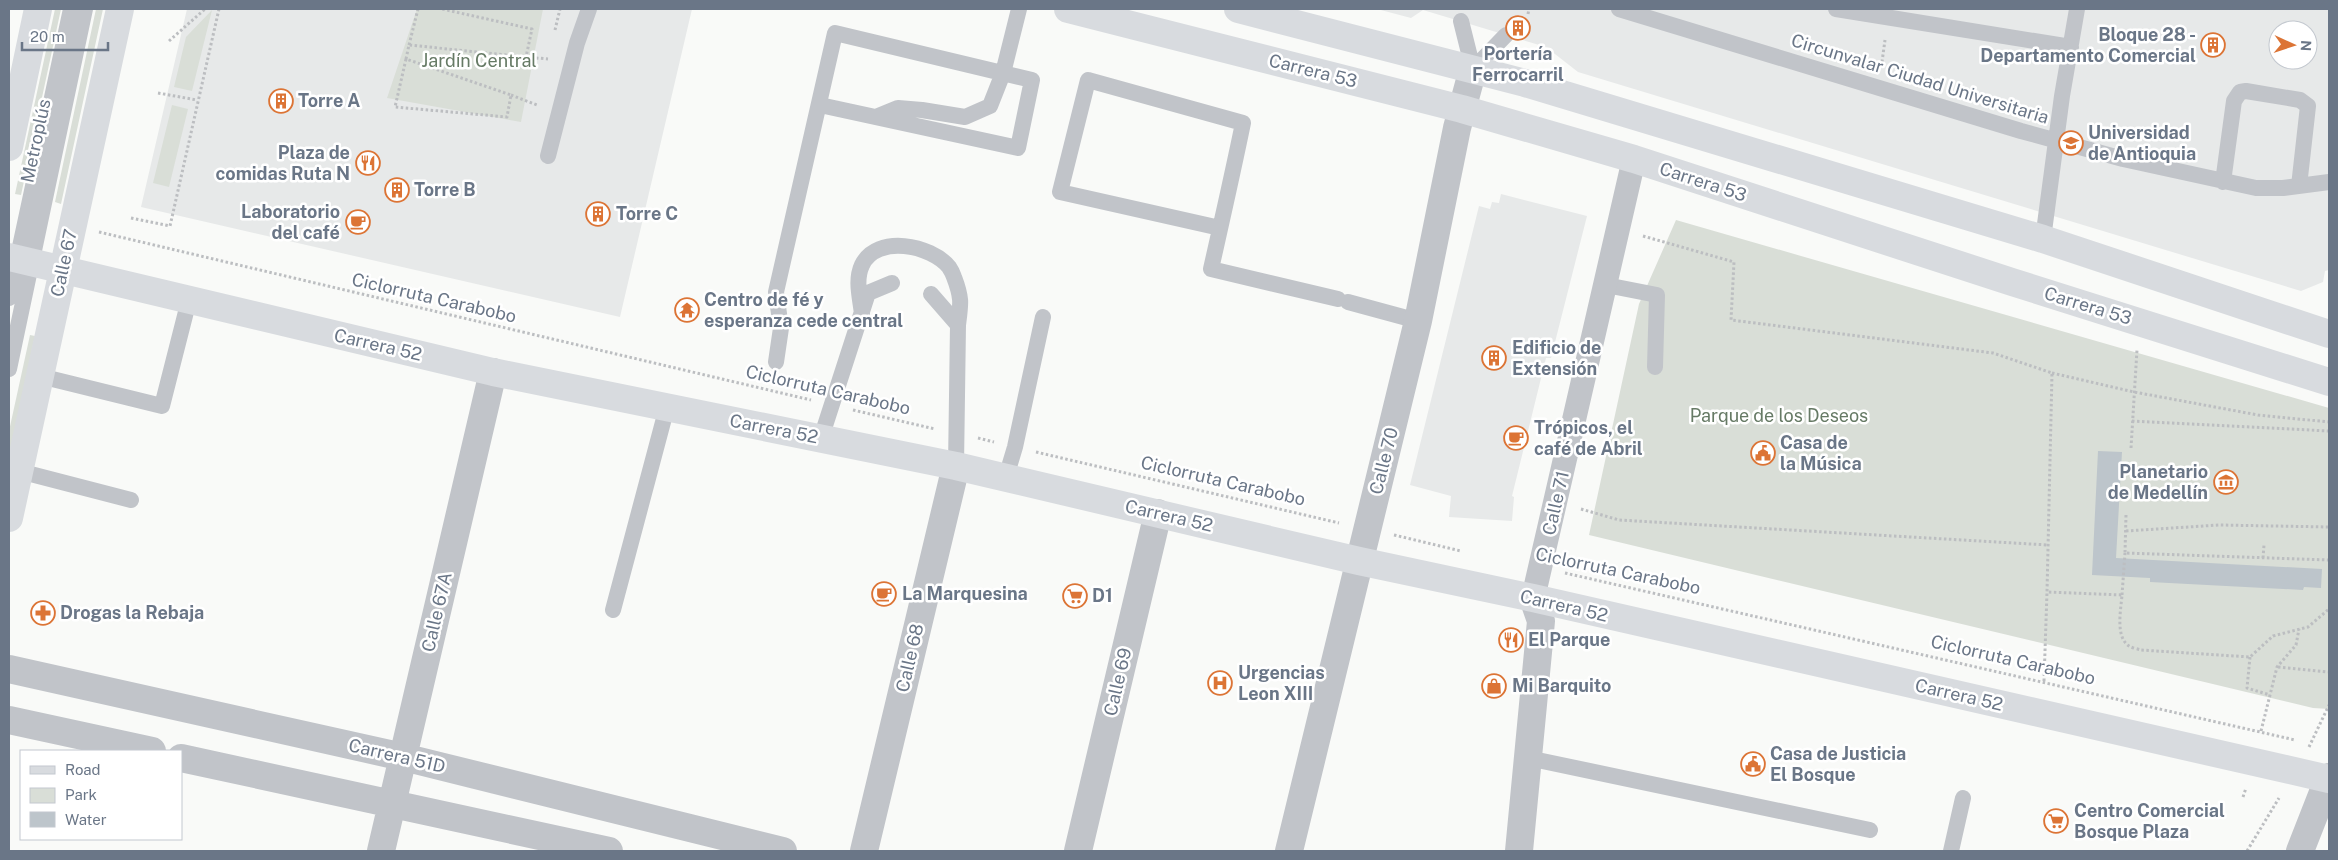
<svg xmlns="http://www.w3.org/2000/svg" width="2338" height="860" font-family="'Public Sans',sans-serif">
  <rect width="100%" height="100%" fill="#f9faf8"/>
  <!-- built -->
  <path fill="#e7e9e9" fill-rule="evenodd" d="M187 9H692L620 317 141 207Z
    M1377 9H2329V270L2325 271 2323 282 2301 291 1578 72 1546 47 1423 10 1411 18ZM2278 30H2308V60H2278Z
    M1501 194 1587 216 1551 358H1546L1512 496 1514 497 1512 521 1449 517 1451 496 1410 485 1479 206 1490 209 1492 202 1499 203Z"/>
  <!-- green -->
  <path fill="#d9ded7" d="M55 9H61L21 195 15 194Z
    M96 9H103L61 204 55 202Z
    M417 9H543L521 122 387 98Z
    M212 10 192 91 174 87 186 37Z
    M172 105 188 109 169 187 153 183Z
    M1676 220 2329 408V709L2313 708 1589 535 1639 304Z
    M30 335 35 336 9 458V431Z"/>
  <!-- water -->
  <path fill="#bdc5cb" d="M2098 451 2122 452 2116 558 2322 569 2321 588 2304 587 2303 590 2150 582V578L2092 575Z"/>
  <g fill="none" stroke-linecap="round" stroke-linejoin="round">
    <!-- path -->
    <path stroke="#bcbec1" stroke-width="3" stroke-dasharray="2.5 2.5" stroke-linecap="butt" d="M1528 14 1529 9
      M555 30 560 9
      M169 41 205 9
      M409 45 418 9
      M2092 54 2116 59
      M526 57 548 59
      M406 59 395 107 507 117 511 95 406 59 409 45 526 57 532 29 442 9
      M1882 62 1885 40
      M158 93 197 100
      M511 95 537 105
      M131 218 170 226 219 9
      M99 232 811 400
      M1643 236 1734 262 1731 320 1993 353 2052 373 2047 592 2122 595C2121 609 2115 637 2129 646 2132 648 2138 649 2141 650L2250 657 2273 636 2308 627 2329 609
      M2052 373 2134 392 2258 415 2329 422
      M853 410 935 429
      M2132 421 2329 431
      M978 438 994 442
      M2131 448 2137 350
      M1036 452 1339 523
      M1581 509 1619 520 2048 545
      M2126 515 2125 553 2329 560
      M2126 531 2219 525 2329 527
      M1394 535 1461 551
      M2263 558 2264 545
      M1565 573 2295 740
      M2122 595 2125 553
      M2250 657 2247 688 2270 695
      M2278 667 2329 672
      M2044 681 2047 592
      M2261 731 2277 667 2296 645 2299 629
      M2309 747 2329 705
      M2243 797 2246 788
      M2247 851 2279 798"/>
    <!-- service -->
    <path stroke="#c1c4c9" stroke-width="16" d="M1619 9 2021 131 2123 159 2256 188H2283L2329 182
      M1836 9 2071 47
      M1461 21 1473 69
      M1473 69 1506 35
      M876 117 898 108 922 110 965 117 990 106 1003 73 1019 9
      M548 156 577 43 589 9
      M2223 182 2234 101 2240 92 2246 91 2300 100 2308 106 2299 186
      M1220 228 1060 192 1088 80 1243 123C1233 172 1222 220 1211 269L1338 299
      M2043 239 2062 96 2077 9
      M1606 285 1657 295 1655 367
      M931 294 958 325 956 466
      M9 298 71 9
      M1348 302 1418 321
      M862 314C860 297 855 280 862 265 877 234 931 245 949 267 951 270 953 274 954 277 962 298 961 303 958 325
      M776 362 781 328 776 292 835 33 1032 80 1018 148 820 105
      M9 369 85 9
      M40 376 162 406 189 300
      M821 438 868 293 892 283
      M19 471 131 500
      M1006 477 1015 447 1043 317
      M613 610 667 407
      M1528 758 1870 830
      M1951 851 1963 798"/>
    <!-- pedestrian -->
    <path stroke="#c1c4c9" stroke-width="24" d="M1533 598 1634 159"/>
    <!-- minor -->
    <path stroke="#c1c4c9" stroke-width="28" d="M9 669 403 757 783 851
      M9 720 152 751
      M181 758 609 851
      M381 851 493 372
      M1078 851 1158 513
      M1289 851 1418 321 1457 128 1473 69
      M1519 851 1541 621 1533 598"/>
    <!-- tertiary -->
    <path stroke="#c1c4c9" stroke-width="28" d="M864 851 956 466
      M2300 851 2329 777"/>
    <!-- secondary -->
    <path stroke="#d8dbdf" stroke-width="28" d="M1068 9 1462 109 1634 159 2012 282 2329 382
      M1238 9 1525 83 2043 239 2329 334
      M9 147 38 9
      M9 257 493 372 956 466 1359 561 1533 598 2329 779
      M9 518 120 9"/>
  </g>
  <!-- icons -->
  <defs>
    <g id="building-ring" transform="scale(1.25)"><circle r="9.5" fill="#fff" stroke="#dc7435" stroke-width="1.5"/><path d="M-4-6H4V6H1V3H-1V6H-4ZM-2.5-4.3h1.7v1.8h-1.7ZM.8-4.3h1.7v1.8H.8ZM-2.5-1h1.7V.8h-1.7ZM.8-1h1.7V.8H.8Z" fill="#dc7435"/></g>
    <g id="university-ring" transform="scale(1.25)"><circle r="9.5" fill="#fff" stroke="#dc7435" stroke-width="1.5"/><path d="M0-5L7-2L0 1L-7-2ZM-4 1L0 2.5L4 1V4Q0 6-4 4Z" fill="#dc7435"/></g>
    <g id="restaurant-ring" transform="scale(1.25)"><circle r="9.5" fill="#fff" stroke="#dc7435" stroke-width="1.5"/><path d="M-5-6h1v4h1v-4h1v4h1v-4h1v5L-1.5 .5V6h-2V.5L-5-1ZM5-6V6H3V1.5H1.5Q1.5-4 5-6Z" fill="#dc7435"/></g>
    <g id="cafe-ring" transform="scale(1.25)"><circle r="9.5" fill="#fff" stroke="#dc7435" stroke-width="1.5"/><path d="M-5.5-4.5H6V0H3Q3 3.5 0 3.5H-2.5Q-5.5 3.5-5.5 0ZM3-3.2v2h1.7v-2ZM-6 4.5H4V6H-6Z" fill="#dc7435"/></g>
    <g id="temple-ring" transform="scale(1.25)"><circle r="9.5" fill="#fff" stroke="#dc7435" stroke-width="1.5"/><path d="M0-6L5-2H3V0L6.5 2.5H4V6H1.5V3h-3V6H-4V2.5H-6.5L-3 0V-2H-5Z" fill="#dc7435"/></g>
    <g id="civic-ring" transform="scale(1.25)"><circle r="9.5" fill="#fff" stroke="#dc7435" stroke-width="1.5"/><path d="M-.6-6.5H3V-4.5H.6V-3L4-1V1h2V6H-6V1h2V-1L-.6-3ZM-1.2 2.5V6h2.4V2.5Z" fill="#dc7435"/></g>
    <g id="museum-ring" transform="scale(1.25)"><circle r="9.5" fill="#fff" stroke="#dc7435" stroke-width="1.5"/><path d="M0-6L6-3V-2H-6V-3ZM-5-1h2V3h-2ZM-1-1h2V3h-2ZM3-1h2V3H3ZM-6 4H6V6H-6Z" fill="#dc7435"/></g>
    <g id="supermarket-ring" transform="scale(1.25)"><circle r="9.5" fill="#fff" stroke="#dc7435" stroke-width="1.5"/><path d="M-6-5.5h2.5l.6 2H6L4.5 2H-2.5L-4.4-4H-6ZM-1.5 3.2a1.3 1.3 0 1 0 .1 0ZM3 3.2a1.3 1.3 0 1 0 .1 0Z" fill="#dc7435"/></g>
    <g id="pharmacy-ring" transform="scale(1.25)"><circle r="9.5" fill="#fff" stroke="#dc7435" stroke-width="1.5"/><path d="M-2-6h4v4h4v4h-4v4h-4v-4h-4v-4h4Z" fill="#dc7435"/></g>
    <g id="hospital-ring" transform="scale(1.25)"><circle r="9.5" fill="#fff" stroke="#dc7435" stroke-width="1.5"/><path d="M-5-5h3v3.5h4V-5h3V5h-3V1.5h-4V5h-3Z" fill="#dc7435"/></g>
    <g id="shop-ring" transform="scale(1.25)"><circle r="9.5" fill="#fff" stroke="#dc7435" stroke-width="1.5"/><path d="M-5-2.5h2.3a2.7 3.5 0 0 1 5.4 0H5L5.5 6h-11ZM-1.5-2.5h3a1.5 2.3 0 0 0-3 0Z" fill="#dc7435"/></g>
  </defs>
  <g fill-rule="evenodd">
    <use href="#building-ring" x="1518" y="28"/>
    <use href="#building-ring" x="2213" y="45"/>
    <use href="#building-ring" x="281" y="101"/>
    <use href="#university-ring" x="2071" y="143"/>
    <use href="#restaurant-ring" x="368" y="163"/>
    <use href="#building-ring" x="397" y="190"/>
    <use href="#building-ring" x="598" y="214"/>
    <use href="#cafe-ring" x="358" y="222"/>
    <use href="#temple-ring" x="687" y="310"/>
    <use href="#building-ring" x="1494" y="358"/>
    <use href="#cafe-ring" x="1516" y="438"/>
    <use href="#civic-ring" x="1763" y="453"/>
    <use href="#museum-ring" x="2226" y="482"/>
    <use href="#cafe-ring" x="884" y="594"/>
    <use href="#supermarket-ring" x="1075" y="596"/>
    <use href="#pharmacy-ring" x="43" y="613"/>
    <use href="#restaurant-ring" x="1511" y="640"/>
    <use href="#hospital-ring" x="1220" y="683"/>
    <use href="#shop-ring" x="1494" y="686"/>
    <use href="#civic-ring" x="1753" y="764"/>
    <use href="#supermarket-ring" x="2056" y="821"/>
  </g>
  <g text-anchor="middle" stroke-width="5" stroke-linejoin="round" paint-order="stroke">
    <!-- poi labels -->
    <g font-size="18" font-weight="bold" fill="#6a7687" stroke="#fff" text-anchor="start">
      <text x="2196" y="41" text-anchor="end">Bloque 28 -<tspan x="2196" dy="21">Departamento Comercial</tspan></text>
      <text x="1518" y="60" text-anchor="middle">Portería<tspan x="1518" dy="21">Ferrocarril</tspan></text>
      <text x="298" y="107">Torre A</text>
      <text x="2088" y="139">Universidad<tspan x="2088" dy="21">de Antioquia</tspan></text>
      <text x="350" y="159" text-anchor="end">Plaza de<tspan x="350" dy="21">comidas Ruta N</tspan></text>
      <text x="414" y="196">Torre B</text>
      <text x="340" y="218" text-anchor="end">Laboratorio<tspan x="340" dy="21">del café</tspan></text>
      <text x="616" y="220">Torre C</text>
      <text x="704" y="306">Centro de fé y<tspan x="704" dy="21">esperanza cede central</tspan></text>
      <text x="1512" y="354">Edificio de<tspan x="1512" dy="21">Extensión</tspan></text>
      <text x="1534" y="434">Trópicos, el<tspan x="1534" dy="21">café de Abril</tspan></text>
      <text x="1780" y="449">Casa de<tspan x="1780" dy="21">la Música</tspan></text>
      <text x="2208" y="478" text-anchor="end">Planetario<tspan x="2208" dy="21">de Medellín</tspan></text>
      <text x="902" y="600">La Marquesina</text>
      <text x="1092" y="602">D1</text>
      <text x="60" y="619">Drogas la Rebaja</text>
      <text x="1528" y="646">El Parque</text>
      <text x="1238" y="679">Urgencias<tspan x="1238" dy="21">Leon XIII</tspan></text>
      <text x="1512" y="692">Mi Barquito</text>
      <text x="1770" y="760">Casa de Justicia<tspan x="1770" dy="21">El Bosque</tspan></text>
      <text x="2074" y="817">Centro Comercial<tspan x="2074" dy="21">Bosque Plaza</tspan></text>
    </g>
    <!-- park labels -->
    <g font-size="18" fill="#667a65" stroke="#fff">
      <text x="479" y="67">Jardín Central</text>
      <text x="1779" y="422">Parque de los Deseos</text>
    </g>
    <!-- street labels -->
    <g font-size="18" fill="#6a7687" stroke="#fff">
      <text transform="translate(1313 71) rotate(14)" y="6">Carrera 53</text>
      <text transform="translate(1920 79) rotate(17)" y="6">Circunvalar Ciudad Universitaria</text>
      <text transform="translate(36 141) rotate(-78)" y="6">Metroplús</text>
      <text transform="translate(1703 182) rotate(18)" y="6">Carrera 53</text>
      <text transform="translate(64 263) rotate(-78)" y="6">Calle 67</text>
      <text transform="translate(434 298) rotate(13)" y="6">Ciclorruta Carabobo</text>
      <text transform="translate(2088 306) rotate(17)" y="6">Carrera 53</text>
      <text transform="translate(378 345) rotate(13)" y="6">Carrera 52</text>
      <text transform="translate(828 390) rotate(13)" y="6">Ciclorruta Carabobo</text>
      <text transform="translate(774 429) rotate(11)" y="6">Carrera 52</text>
      <text transform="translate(1384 461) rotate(-76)" y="6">Calle 70</text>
      <text transform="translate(1223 481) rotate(13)" y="6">Ciclorruta Carabobo</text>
      <text transform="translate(1556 503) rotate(-77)" y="6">Calle 71</text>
      <text transform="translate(1169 516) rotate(13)" y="6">Carrera 52</text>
      <text transform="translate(1618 571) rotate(12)" y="6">Ciclorruta Carabobo</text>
      <text transform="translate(1564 606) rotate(13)" y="6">Carrera 52</text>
      <text transform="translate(437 612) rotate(-77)" y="6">Calle 67A</text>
      <text transform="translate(910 658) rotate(-77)" y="6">Calle 68</text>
      <text transform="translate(2013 660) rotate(13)" y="6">Ciclorruta Carabobo</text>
      <text transform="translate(1118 682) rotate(-77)" y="6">Calle 69</text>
      <text transform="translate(1959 695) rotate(13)" y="6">Carrera 52</text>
      <text transform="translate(397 756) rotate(13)" y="6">Carrera 51D</text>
    </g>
  </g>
  <!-- border -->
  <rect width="2338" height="860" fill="none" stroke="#6a7687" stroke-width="20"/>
  <!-- legend -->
  <rect x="20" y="750" width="162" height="90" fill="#ffffff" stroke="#c3c8cf"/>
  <rect x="30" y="766" width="25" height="8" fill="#d8dbdf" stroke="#c3c8cf"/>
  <text x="65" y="775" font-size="15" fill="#6a7687">Road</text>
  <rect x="30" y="788" width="25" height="15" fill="#d9ded7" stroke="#c3c8cf"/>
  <text x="65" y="800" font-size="15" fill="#6a7687">Park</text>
  <rect x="30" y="812" width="25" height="15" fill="#bdc5cb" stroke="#c3c8cf"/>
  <text x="65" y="825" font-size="15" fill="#6a7687">Water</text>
  <!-- north arrow -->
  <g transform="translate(2293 45) rotate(93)"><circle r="24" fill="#ffffff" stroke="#c3c8cf"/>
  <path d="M0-4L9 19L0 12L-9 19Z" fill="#dc7435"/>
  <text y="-8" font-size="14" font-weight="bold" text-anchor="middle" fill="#6a7687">N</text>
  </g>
  <!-- scale -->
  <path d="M22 42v8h86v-8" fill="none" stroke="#6a7687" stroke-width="2.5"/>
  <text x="30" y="42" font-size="15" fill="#6a7687" stroke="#ffffff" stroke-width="4" paint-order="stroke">20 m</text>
</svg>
